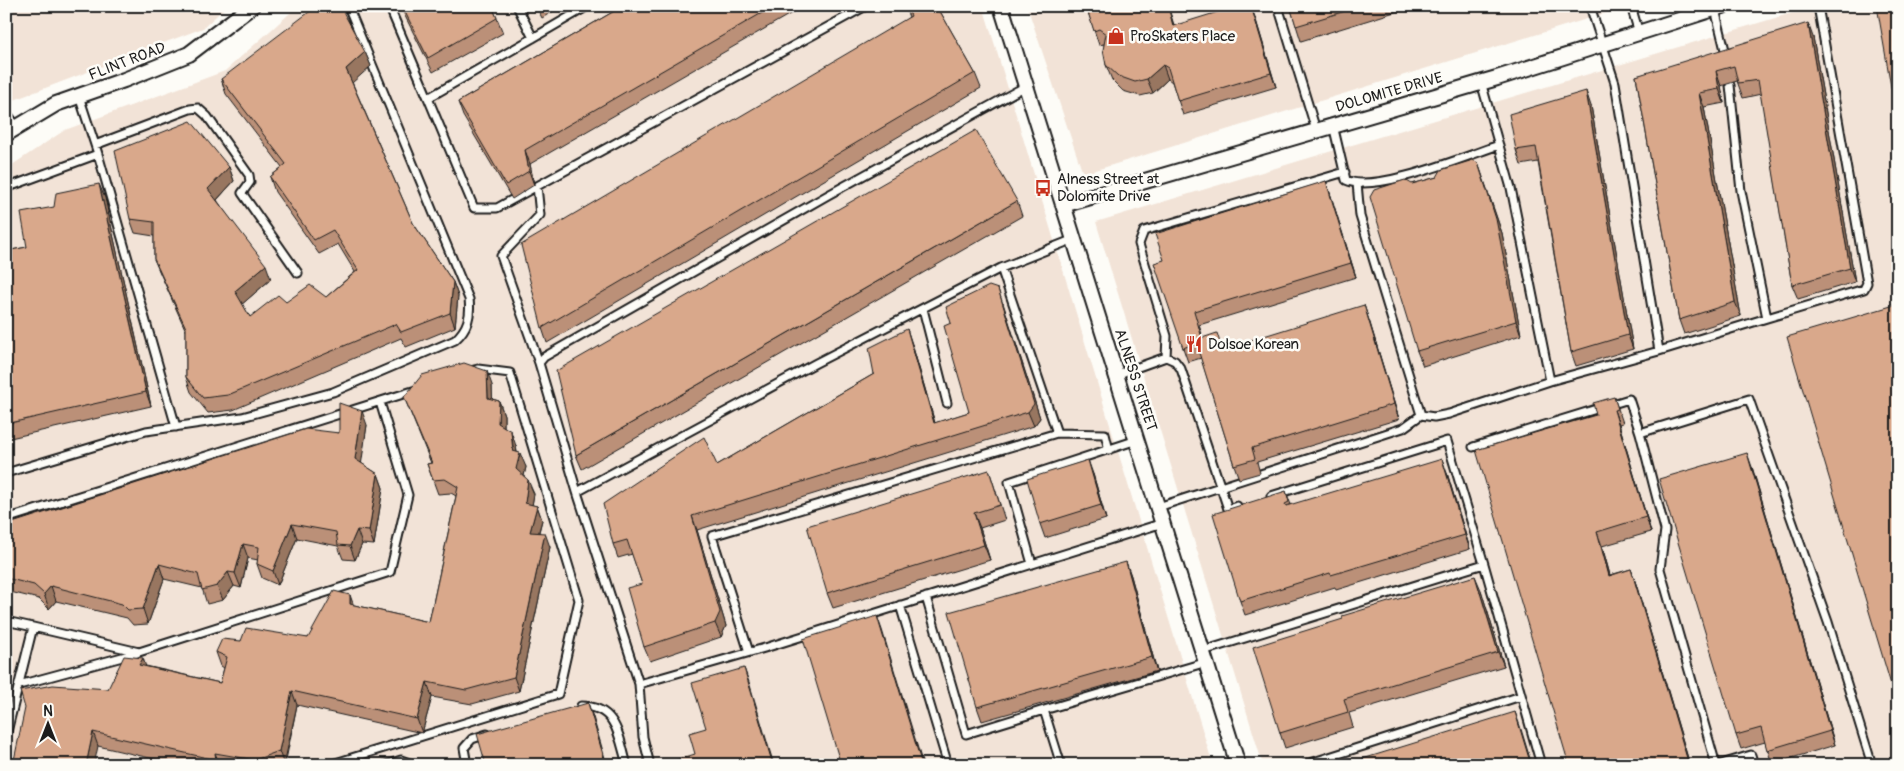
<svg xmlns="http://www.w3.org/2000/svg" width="1904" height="771" font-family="Pangolin,sans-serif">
  <rect width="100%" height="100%" fill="#fdfcf7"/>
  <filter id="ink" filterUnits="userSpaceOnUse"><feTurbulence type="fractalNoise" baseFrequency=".02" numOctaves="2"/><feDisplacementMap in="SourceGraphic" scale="10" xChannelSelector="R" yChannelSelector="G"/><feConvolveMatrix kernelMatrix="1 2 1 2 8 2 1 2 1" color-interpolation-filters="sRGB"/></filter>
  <g filter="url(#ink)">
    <!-- built -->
    <path fill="#f2e3d7" d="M6 6H227L203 28 6 103Z
      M298 6H983L1213 765H6V169L65 130 225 71Z
      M1027 6H1629L1083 174Z
      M1815 6H1898V756L1868 765H1263L1096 222Z"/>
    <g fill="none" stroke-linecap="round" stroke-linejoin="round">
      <!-- lane casing -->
      <g stroke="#1c1c1c" stroke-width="11">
        <path id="lane" d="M389 6 428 98 533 38
          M517 6 533 38 588 6
          M1278 6 1316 130
          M1590 6 1615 83 1659 351 1767 318
          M1631 6 1639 33
          M1715 9 1725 50
          M1481 82 1511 188 1550 381 1659 351
          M1730 85 1741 191 1767 318 1864 289 1867 283 1818 6
          M1026 86 828 195 544 357 539 363 577 492 816 363 1001 268 1074 239
          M428 98 474 208H497L866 6
          M6 112 17 127
          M1333 125 1346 180C1375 194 1466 156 1499 145
          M95 145 190 109 198 108 207 116 249 175 250 182 242 193 298 273
          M98 154 176 427
          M1357 183 1360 216 1421 415 1434 417 1449 414 1550 381
          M537 186 540 215 501 256 539 363
          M6 188 98 154 79 96
          M923 309 947 403
          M1166 357 1167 336 1139 244 1144 231 1345 172
          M1116 375 1166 357 1175 361 1181 369 1228 509 1237 506
          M1057 433 1105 434 1109 450
          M1473 447 1629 399 1640 433
          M6 473 146 431 242 417 333 392 455 340C468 328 471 316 469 299L348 6
          M577 492 639 684
          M1158 507 1403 428 1421 415
          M6 519 416 390
          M1032 564 1009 482 1137 440
          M1484 564 1541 765
          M926 597 966 734 1044 710
          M900 605 948 765
          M6 621 33 627 6 736
          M33 627 139 652 390 572 408 495 380 402
          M1203 651 1484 564 1447 441 1271 496
          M749 652 712 536 1057 433 1001 268
          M19 685 137 653
          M581 706C617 706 619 737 627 765
          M329 765 558 694 579 600 510 373 478 369 474 370
          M386 765 401 760 415 765
          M467 765 464 748 472 739 487 734
          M650 765 643 737 639 684 768 647 1163 523
          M1061 765 1044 710 1207 662
          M1304 765 1521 696
          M1716 765 1660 569 1665 530 1640 433 1749 399 1828 622 1872 765
          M1718 765 1751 755 1754 765"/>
      </g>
      <!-- street casing -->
      <g stroke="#1c1c1c" stroke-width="18">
        <path id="street" d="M1001 6 1238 765
          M6 134 56 104 124 80 189 54 252 6
          M1063 205 1497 78 1723 6"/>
      </g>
      <!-- lane -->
      <use href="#lane" stroke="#fdfcf7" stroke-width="7"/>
      <!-- street -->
      <use href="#street" stroke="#fdfcf7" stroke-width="14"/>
    </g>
    <!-- wall -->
    <path fill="#bb9078" stroke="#1c1c1c" d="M400 6H492L503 33 433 72Z
      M536 6H562L542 18Z
      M623 6H804L530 164 534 185 512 199 463 116 458 102Z
      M904 6H937L975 73 981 88 547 343 542 328 909 17Z
      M1086 6H1168L1174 25 1255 17 1276 87 1183 115 1172 82 1168 79 1153 93 1140 96 1123 91 1112 80 1106 65 1104 44 1099 45Z
      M1290 6H1414L1301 41Z
      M1813 37 1855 282 1798 299 1792 285 1761 94 1743 98 1737 81 1721 86 1724 103 1704 107 1741 316 1684 334 1679 320 1636 76Z
      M365 52 371 66 352 82 413 223 453 282 458 296 455 327 406 347 401 338 233 410 208 413 191 392 186 377V331L160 273 154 259V236L135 233 130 219 229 167 234 181 217 200 271 279 242 304 250 317 286 302 326 297 355 272 338 244 319 254 275 192 270 177 282 167 226 94 221 79Z
      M1591 106 1633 349 1576 366 1571 352 1538 162 1521 165 1516 150Z
      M1478 163 1502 233 1521 335 1423 366 1417 351 1412 184 1437 177Z
      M1326 181 1331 196 1356 277 1199 325 1203 337 1222 349 1369 320 1399 419 1257 462 1260 473 1239 479 1234 465 1201 358 1188 362 1183 348 1164 260Z
      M105 198 151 406 6 439V251L27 247Z
      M1017 201 1022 216 582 469 576 455Z
      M1003 303 1040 418 1034 426 697 530 726 626 721 637 650 661 644 647 642 584 632 554 618 558 613 544 717 465 874 374 912 344 935 423 969 412Z
      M492 385V399L499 401 504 415V427L516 446 517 452 526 467 524 476 534 494 532 505 537 506 542 520 539 532 550 547 519 691 472 704 432 697 422 733 297 705 285 765H180L98 746 13 765 108 689 146 666 220 683 224 668 221 666 216 652 241 641 308 638 354 605 429 622 456 496 451 493 438 494 427 464 431 463 404 397Z
      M1614 397 1623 423 1619 424 1651 532 1602 546 1610 575 1631 569 1636 584 1690 765H1569L1596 415Z
      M367 425 361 463 378 474 383 488 374 545 362 544 355 560 343 559 338 546 297 538 278 585 262 578 257 564 258 560 248 558 241 588 234 586 223 600 207 604 202 588 164 579 148 624 133 625 127 618 56 601 49 609 39 599 6 591V525Z
      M1752 467 1835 745 1772 764 1765 742 1741 749 1736 735Z
      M989 470 1005 520 980 528 990 560 833 608 827 593Z
      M1447 473 1470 549 1336 590 1335 587 1245 615 1240 601 1286 491 1291 505Z
      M1093 474 1106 519 1045 538 1040 524Z
      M1126 562 1131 576 1157 671 982 721 977 707Z
      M1481 590 1504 666 1349 713 1353 727 1285 748 1280 733Z"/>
    <!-- shaded-wall -->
    <path fill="#987661" stroke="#1c1c1c" d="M1168 6 1178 40 1173 26Z
      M1251 6 1255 17 1276 87 1271 73Z
      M1808 23 1813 37 1855 282 1850 268Z
      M365 52 371 66 352 83 346 69Z
      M1163 65 1168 79 1153 93 1147 79Z
      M1716 71 1721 86 1724 103 1719 89Z
      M1586 91 1591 106 1633 349 1628 335Z
      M1699 93 1704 107 1741 316 1735 302Z
      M525 150 530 164 534 185 529 171Z
      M1478 163 1502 233 1521 335 1516 321Z
      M229 167 234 181 214 203 208 189Z
      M1326 181 1331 196 1356 277 1351 263Z
      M99 184 105 198 151 406 146 392Z
      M266 265 271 279 240 306 235 291Z
      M453 282 458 296 455 327 450 313Z
      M998 289 1040 418 1034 426 1028 412Z
      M1364 305 1369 320 1399 419 1394 404Z
      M907 329 912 344 939 437 934 423Z
      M487 371 492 385 493 412 488 398Z
      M499 401 504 415V437L498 423Z
      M1614 410 1619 424 1651 532 1646 517Z
      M362 411 367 425 360 473 355 459Z
      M511 431 516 446 518 462 520 453 526 467 522 484 516 469Z
      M1747 453 1752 467 1835 745 1830 731Z
      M1442 459 1447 473 1470 549 1465 535Z
      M1088 460 1093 474 1106 519 1101 505Z
      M378 474 383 488 374 545 369 531Z
      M528 480 534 494 530 518 525 503Z
      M537 506 542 520 535 546 530 532Z
      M974 513 980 528 990 560 984 545Z
      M692 516 697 530 726 626 721 637 715 623Z
      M292 524 297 538 278 585 273 571Z
      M357 530 362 544 355 560 350 546Z
      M1597 532 1602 546 1614 590 1609 576Z
      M545 533 550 547 519 691 514 677Z
      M243 544 248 558 241 588 235 573Z
      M1126 562 1131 576 1157 671 1152 657Z
      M159 564 164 579 148 624 143 609Z
      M1631 569 1636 584 1690 765H1689Z
      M228 572 234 586 223 600 217 586Z
      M1475 576 1481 590 1504 666 1498 652Z
      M51 586 56 601 49 609 44 594Z
      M350 595 355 609 350 604Z
      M877 616 882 630 923 765H922Z
      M143 658 148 673 139 665Z
      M744 668 749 682 774 765H773Z
      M427 682 432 697 422 733 417 719Z
      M292 691 297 705 284 765 279 751Z
      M588 703 593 717 607 765H606Z
      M1515 712 1520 726 1532 765H1531Z
      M93 732 98 746 94 765H86Z
      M215 753 220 765H218L216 760Z"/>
    <!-- building -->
    <path fill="#d9a88b" stroke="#1c1c1c" d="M317 6H340L365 52 346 69 413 223 453 282 450 313 401 332 396 324 228 395 203 398 186 377V328L154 259V222L130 219 115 151 191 121 229 167 208 189 266 265 235 291 250 317 278 295 286 302 310 285 326 297 358 270 333 230 314 240 270 177 286 164 221 79Z
      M402 6H492L497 18 428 58Z
      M623 6H774L525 150 529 171 506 185 458 102Z
      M906 6H937L975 73 542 328 521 245 911 16Z
      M1086 6H1168L1173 26 1237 6H1251L1271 73 1178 101 1168 68 1163 65 1147 79 1135 82 1118 76 1106 65 1103 50 1106 34 1099 29 1094 31Z
      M1290 6H1362L1296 26Z
      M1877 6H1898V127Z
      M1808 23 1850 268 1792 285 1758 80 1738 83 1734 66 1716 71 1719 89 1699 93 1735 302 1679 320 1636 76Z
      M1586 91 1628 335 1571 352 1536 147 1516 150 1509 114Z
      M976 130 1017 201 576 455 556 371Z
      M1473 160 1478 163 1496 219 1516 321 1417 351 1370 197 1374 190 1405 180 1412 184 1437 177 1441 170Z
      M1326 181 1351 263 1194 311 1202 338 1217 333 1222 349 1364 305 1394 404 1252 448 1255 459 1234 465 1196 343 1183 348 1154 263 1164 260 1155 234Z
      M99 184 146 392 6 424V251L27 247 21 213 54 207 56 193Z
      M989 286 998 289 1034 404 1028 412 692 516 720 612 715 623 644 647 627 588 642 584 627 540 613 544 603 504 704 437 717 465 874 374 869 348 907 329 934 423 969 412 944 326 951 323 946 307Z
      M1898 304V708L1787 337Z
      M464 363 487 371 488 398 499 401 498 423 511 431 513 451 520 453 516 469 528 480 525 503 537 506 530 532 545 533 514 677 466 690 427 682 417 719 292 691 279 751 255 760 215 753 216 760 93 732 86 765H13L25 708 20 691 53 685 108 689 124 656 143 658 139 665 220 683 227 657 216 652 222 639 241 641 246 628 308 638 334 591 350 595V604L429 622 458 487 445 479 433 480 427 464 432 463 404 397 422 375Z
      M1614 397 1618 409 1614 410 1646 517 1597 532 1609 576 1631 569 1689 765H1569L1476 450 1596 415 1593 403Z
      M339 403 362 411 355 459 378 474 369 531 357 530 350 546 338 545 336 532 292 524 273 571 257 564 259 547 243 544 235 573 228 572 217 586 202 590 198 574 159 564 143 609 128 610 122 604 51 586 44 594 34 585 6 578V525L306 429 339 433Z
      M1747 453 1830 731 1767 750 1761 728 1736 735 1659 479Z
      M1442 459 1465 535 1331 575 1330 573 1240 601 1213 514 1286 491 1289 502 1285 504 1286 506Z
      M1088 460 1101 505 1040 524 1027 479Z
      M989 470 1000 505 974 513 984 545 827 593 807 526Z
      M1126 562 1152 657 977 707 949 612Z
      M1475 576 1498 652 1344 699 1348 712 1280 733 1253 647 1343 619 1342 616Z
      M877 616 922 765H841L803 639Z
      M744 668 773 765H660L695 754 689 733 706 728 692 683Z
      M588 703 606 765H486L477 734Z
      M1515 712 1531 765H1343Z
      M402 762 403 765H393Z"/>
  </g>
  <!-- icons -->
  <defs>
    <g id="shop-bare" transform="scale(1.35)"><path d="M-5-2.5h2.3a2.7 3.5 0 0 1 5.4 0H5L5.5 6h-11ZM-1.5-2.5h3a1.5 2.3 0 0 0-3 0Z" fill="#c8321e" stroke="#fdfcf7" stroke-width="2.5" paint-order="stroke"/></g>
    <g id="bus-bare" transform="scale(1.35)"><path d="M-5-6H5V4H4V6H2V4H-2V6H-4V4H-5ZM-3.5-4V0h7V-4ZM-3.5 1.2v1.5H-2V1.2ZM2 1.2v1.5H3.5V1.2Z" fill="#c8321e" stroke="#fdfcf7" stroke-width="2.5" paint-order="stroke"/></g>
    <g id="restaurant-bare" transform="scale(1.35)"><path d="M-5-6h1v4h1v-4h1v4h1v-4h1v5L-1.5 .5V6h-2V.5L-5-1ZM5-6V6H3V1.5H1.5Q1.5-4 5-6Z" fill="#c8321e" stroke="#fdfcf7" stroke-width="2.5" paint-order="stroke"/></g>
  </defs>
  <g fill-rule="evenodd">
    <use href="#shop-bare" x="1116" y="36"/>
    <use href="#bus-bare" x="1043" y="188"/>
    <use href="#restaurant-bare" x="1194" y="344"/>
  </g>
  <g text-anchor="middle" stroke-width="5" stroke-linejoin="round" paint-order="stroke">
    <!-- poi labels -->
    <g font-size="15" fill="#1c1c1c" stroke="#fdfcf7" text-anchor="start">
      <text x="1130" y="41">ProSkaters Place</text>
      <text x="1057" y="184">Alness Street at<tspan x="1057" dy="17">Dolomite Drive</tspan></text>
      <text x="1208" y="349">Dolsoe Korean</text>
    </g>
    <!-- street labels -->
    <g font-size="15" fill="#1c1c1c" stroke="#fdfcf7">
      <text transform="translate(127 61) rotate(-21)" y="5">FLINT ROAD</text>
      <text transform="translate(1389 92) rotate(-16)" y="5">DOLOMITE DRIVE</text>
      <text transform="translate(1136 380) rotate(72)" y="5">ALNESS STREET</text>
    </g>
  </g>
  <!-- margin -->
  <rect width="1904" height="771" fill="none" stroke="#fdfcf7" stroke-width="25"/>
  <rect x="12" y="12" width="1879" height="746" fill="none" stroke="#1c1c1c" stroke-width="2" filter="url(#ink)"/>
  <!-- north arrow -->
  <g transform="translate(48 724)" stroke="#fdfcf7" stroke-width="4" paint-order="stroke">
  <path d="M0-4L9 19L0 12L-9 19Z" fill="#1c1c1c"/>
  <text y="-8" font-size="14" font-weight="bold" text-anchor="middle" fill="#1c1c1c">N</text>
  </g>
</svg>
